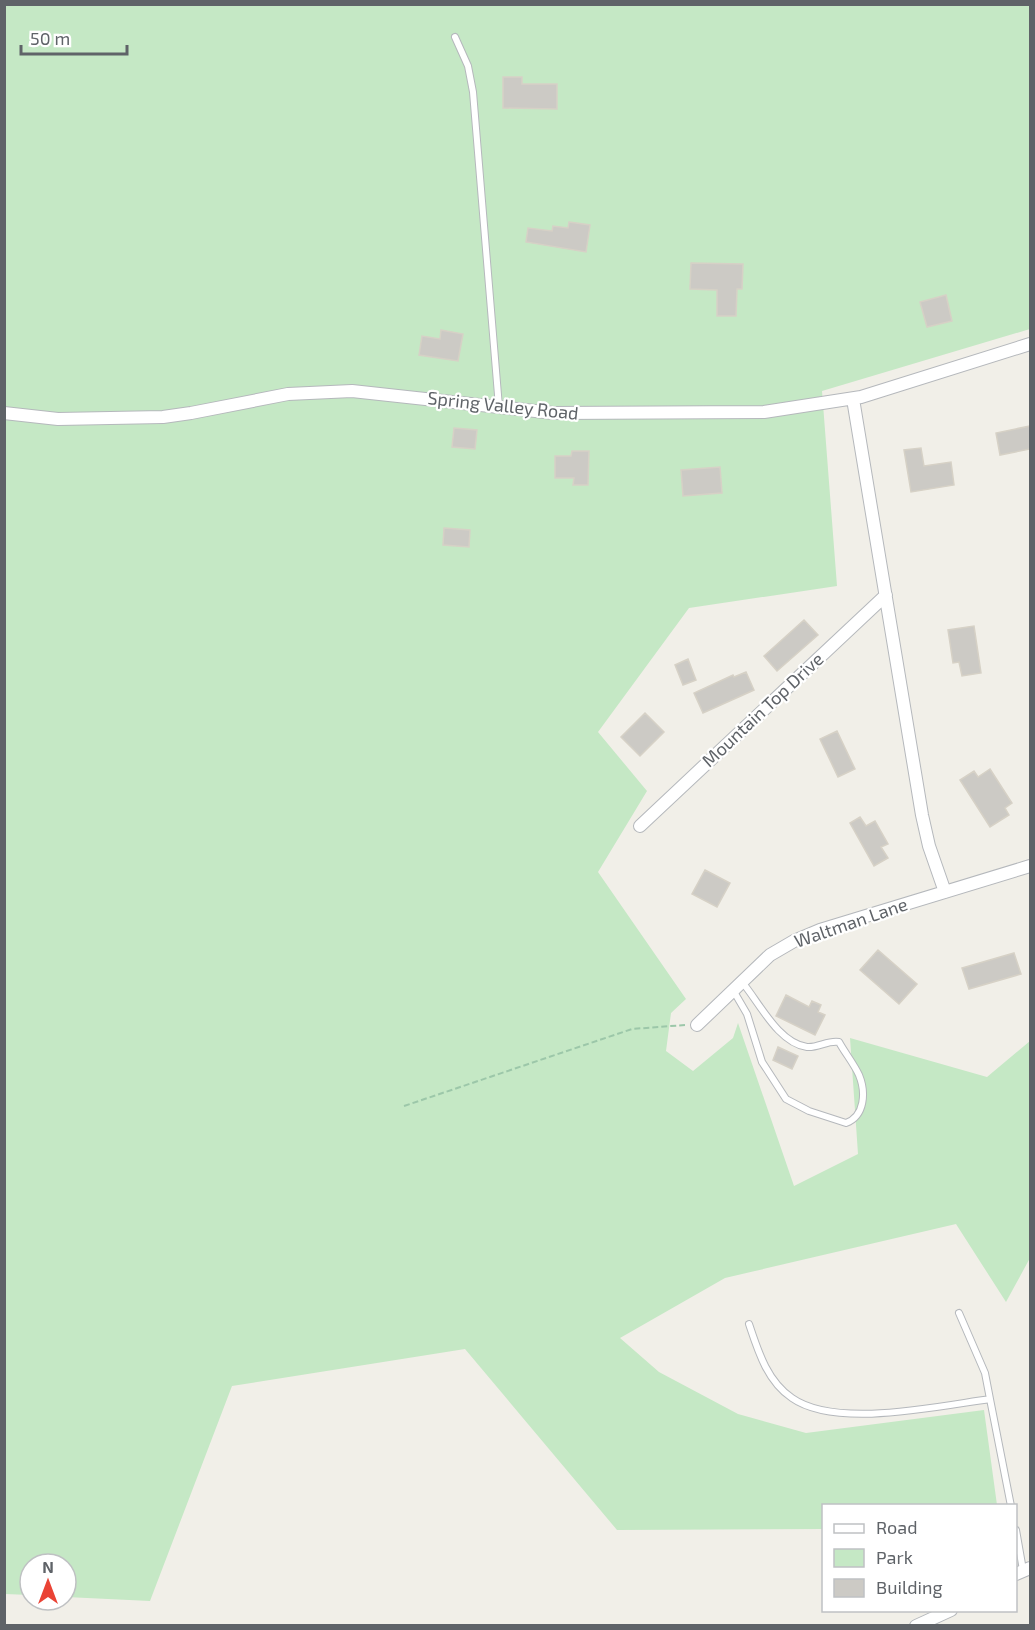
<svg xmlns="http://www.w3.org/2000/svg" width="1035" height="1630" font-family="'Exo 2',sans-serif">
  <rect width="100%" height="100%" fill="#f1efe8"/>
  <!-- green -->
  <path fill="#c5e8c5" d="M5 5H1028L1030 6V329L822 391 837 586 689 608 598 732 647 791 598 872 686 999 671 1013 666 1051 693 1071 733 1038 738 1023 794 1186 858 1154 850 1038 987 1077 1030 1041V1258L1006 1302 956 1224 725 1278 620 1338 659 1372 738 1414 806 1433 984 1410 997 1505 824 1506 823 1529 617 1530 465 1349 232 1386 150 1601 66 1597V1564H30V1595L5 1594Z"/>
  <!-- building -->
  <path fill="#cccac5" stroke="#d6d1c6" stroke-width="1.5" d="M503 77H522V84H557V109L503 108Z
    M569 222 590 225 586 252 526 242 528 228 552 231 553 226 568 228Z
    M691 263 743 264 742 289H737L736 316H717V290L690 289Z
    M946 295 952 321 927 327 920 302Z
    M441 330 463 334 458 361 419 355 422 336 440 339Z
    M1030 426V449L1000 455 996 433Z
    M454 428 477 430 475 449 452 447Z
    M921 448 924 466 951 462 954 485 911 492 904 450Z
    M572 451H589L588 485H573L574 478H555V456H571Z
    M720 467 722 493 683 496 681 470Z
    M444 528 470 530 469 547 443 545Z
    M804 620 818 635 777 671 764 656Z
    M974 626 981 673 962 676 959 662 953 663 948 630Z
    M688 659 696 680 683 685 675 665Z
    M746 672 754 690 703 713 694 693 733 675 734 677Z
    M645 713 664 732 640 756 621 737Z
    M837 731 855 769 838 777 820 739Z
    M990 769 1012 803 1005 808 1009 815 990 827 960 780 974 771 978 777Z
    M860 817 866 826 875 821 888 844 881 847 888 858 874 866 850 823Z
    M705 870 730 883 717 907 692 894Z
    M878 950 917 984 899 1004 860 970Z
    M1014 953 1021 974 969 989 962 968Z
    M786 995 809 1007 812 1001 821 1005 818 1012 825 1015 815 1035 776 1016Z
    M778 1047 798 1056 792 1069 773 1060Z"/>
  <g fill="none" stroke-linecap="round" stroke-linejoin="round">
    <!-- lane casing -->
    <g stroke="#b5b8bc" stroke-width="8">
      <path id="lane" d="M455 37 468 66 473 92 499 407
        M733 990 747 1014 762 1062 786 1099 809 1111 846 1123C865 1116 866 1092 859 1075 854 1064 845 1053 839 1042 828 1040 818 1048 807 1047 778 1043 759 1002 742 982
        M959 1313 985 1373 990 1399
        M749 1324C758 1351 767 1381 792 1398 836 1429 939 1406 990 1399L1011 1506
        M1016 1530 1023 1570"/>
    </g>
    <!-- street casing -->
    <g stroke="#b5b8bc" stroke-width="14">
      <path id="street" d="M853 399 922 815 929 846 945 892
        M4 413 58 419 163 417 191 413 288 394 352 391 553 413 764 412 861 397 1030 344
        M640 826 886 595
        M697 1025 770 955 794 941 820 930 1030 866
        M1016 1574 1030 1568
        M916 1626 951 1610"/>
    </g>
    <!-- path -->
    <path stroke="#9cc7a9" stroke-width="2" stroke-dasharray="6 3" stroke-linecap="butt" d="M404 1106 632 1029 685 1025"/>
    <!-- lane -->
    <use href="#lane" stroke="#fff" stroke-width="6"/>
    <!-- street -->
    <use href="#street" stroke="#fff" stroke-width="12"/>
  </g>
  <g text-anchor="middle" stroke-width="4.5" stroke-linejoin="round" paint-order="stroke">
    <!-- street labels -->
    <g font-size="18" fill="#5f6368" stroke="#fff">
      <text transform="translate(503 406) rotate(6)" y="6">Spring Valley Road</text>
      <text transform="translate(763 710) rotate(-43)" y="6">Mountain Top Drive</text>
      <text transform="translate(851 923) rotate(-19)" y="6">Waltman Lane</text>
    </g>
  </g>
  <!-- border -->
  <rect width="1035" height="1630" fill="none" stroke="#5f6368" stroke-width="12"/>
  <!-- legend -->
  <rect x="822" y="1504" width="195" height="108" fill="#ffffff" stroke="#bfc1c3" stroke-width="1.5"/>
  <rect x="834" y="1524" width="30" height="9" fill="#ffffff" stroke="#bfc1c3" stroke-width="1.5"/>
  <text x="876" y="1534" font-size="18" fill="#5f6368">Road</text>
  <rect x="834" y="1549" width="30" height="18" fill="#c5e8c5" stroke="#bfc1c3" stroke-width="1.5"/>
  <text x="876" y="1564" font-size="18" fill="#5f6368">Park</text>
  <rect x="834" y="1579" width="30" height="18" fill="#cccac5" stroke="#bfc1c3" stroke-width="1.5"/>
  <text x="876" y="1594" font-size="18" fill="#5f6368">Building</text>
  <!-- north arrow -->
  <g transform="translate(48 1582)"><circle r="28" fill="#ffffff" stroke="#bfc1c3" stroke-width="1.5"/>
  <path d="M0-4.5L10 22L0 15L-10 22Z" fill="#ea4335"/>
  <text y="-9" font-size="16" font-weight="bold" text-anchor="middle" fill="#5f6368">N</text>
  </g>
  <!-- scale -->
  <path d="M21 45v9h106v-9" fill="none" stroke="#5f6368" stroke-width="3"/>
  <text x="30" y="45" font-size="18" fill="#5f6368" stroke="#ffffff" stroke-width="4.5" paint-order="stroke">50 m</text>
</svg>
